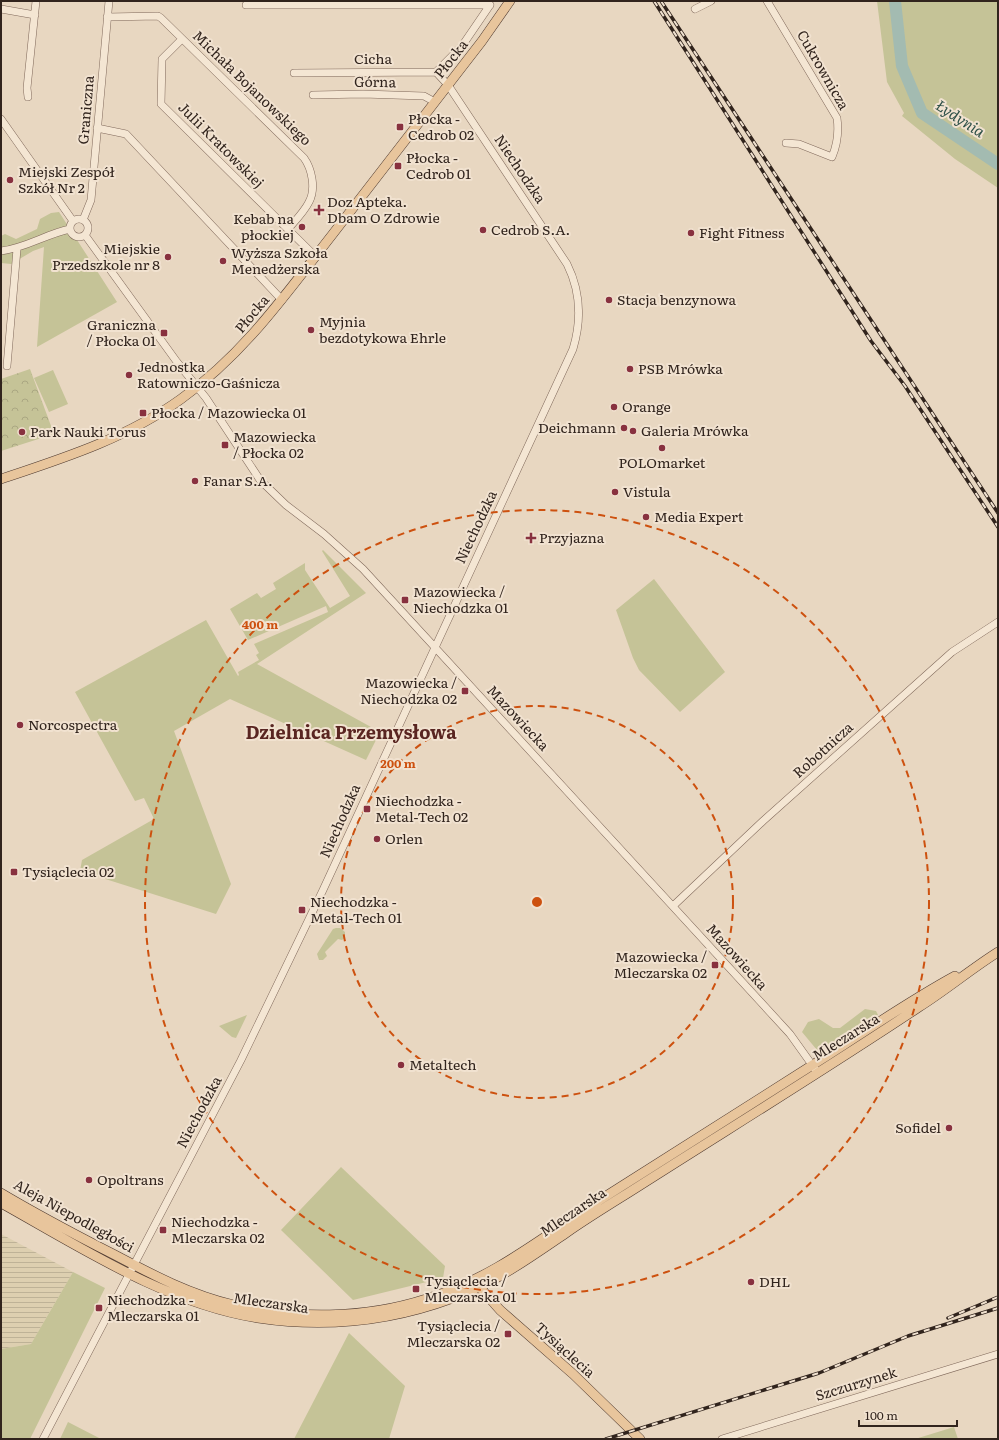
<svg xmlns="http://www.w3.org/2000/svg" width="999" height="1440" font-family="Literata,serif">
  <defs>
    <pattern id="farmland-rules" width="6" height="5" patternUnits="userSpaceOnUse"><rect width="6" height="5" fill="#ddcfb0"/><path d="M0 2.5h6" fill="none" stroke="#beb297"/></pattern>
    <pattern id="park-crowns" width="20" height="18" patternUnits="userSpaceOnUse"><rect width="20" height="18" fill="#c5c397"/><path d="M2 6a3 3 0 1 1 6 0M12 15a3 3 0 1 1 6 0" fill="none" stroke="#aaa782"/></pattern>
  </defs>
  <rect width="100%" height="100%" fill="#e8d7c1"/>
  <!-- farmland -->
  <path fill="url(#farmland-rules)" d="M1 1234 73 1272 31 1344 1 1349Z"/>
  <!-- green -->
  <path fill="#c5c397" d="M877 1H998V188L955 159 902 116 904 113 887 82Z
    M59 212 117 302 37 347 44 247 33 251 11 264 1 263V236L5 234 16 239 37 229 40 219 51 213Z
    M53 370 68 404 49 412 34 378Z
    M323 550 366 593 257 664 380 732 366 760 230 699 174 731 231 884 216 914 80 871 82 860 154 819 144 798 135 801 75 692 206 620 238 676 239 675 238 672 259 660 256 655 259 653 254 644 328 612 326 606 248 640 230 609 257 593 261 598 276 589 273 583 305 563V570L330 608 350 596 322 551Z
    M654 579 725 672 680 712 639 670 633 658 616 610Z
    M336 928H340L345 932V938L342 940 338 939 325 952 327 956 323 960H319L317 954 333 929Z
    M865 1009 876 1011 878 1015 820 1051 817 1050 802 1032 808 1022 819 1019 833 1028H840Z
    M247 1015 236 1038 232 1037 219 1026Z
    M341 1167 445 1266 443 1278 353 1300 281 1230Z
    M73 1272 105 1288 30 1439H1V1349L31 1344Z
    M349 1333 405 1386 389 1439H294Z
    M68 1422 101 1439H60Z
    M954 1427 958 1439H915Z"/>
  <!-- park -->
  <path fill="url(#park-crowns)" d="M30 369 54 434 1 451V379Z"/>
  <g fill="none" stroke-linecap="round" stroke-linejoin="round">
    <!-- river -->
    <path stroke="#a3bbb1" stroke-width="12" d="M895 1 902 66 922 113 998 164"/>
    <!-- minor casing -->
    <g stroke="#80695b" stroke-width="8">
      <path id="minor" d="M767 1 837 118C839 132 837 145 832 157L799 144 786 143
        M246 5H490
        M1 9 35 15
        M695 9 711 1
        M107 17 158 16 161 18 304 158C312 169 316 189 309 202 304 212 295 221 288 229
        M182 39 162 59 161 104 315 256
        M436 72 462 46 490 5
        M313 95 363 94 424 96 435 102
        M28 97 27 88 36 1
        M1 119 73 221
        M97 128 126 134 282 300
        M70 228a9 9 0 1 1 18 0a9 9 0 1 1-18 0Z
        M83 220 91 200 109 1
        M85 235 177 362 206 398 260 480 286 505 324 534 363 569 790 1034 815 1069
        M1 251C26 248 46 234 70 229
        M7 366 17 249
        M673 906 763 821 952 652 998 622
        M43 1439 241 1060 323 890 573 349C582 319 581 292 567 264L448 85 436 72 294 73
        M722 1439 998 1354"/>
    </g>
    <!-- major casing -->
    <g stroke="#4e392f" stroke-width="10">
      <path id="major" d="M1 479C64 458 127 438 181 399 244 354 285 295 332 235 382 170 432 106 482 41L510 1
        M1 1193C38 1215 76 1235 115 1255 153 1275 191 1295 234 1305 296 1319 364 1319 426 1299 494 1278 544 1236 603 1198 676 1152 749 1106 822 1059 866 1031 909 1001 955 976
        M1 1203C80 1247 167 1304 258 1318 324 1328 391 1321 453 1298 495 1283 529 1258 566 1233 586 1219 607 1206 628 1193 725 1131 823 1071 919 1007 946 990 971 969 998 952
        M476 1283 500 1310 573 1374 640 1439"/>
    </g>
    <!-- minor -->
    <use href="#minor" stroke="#f4e6d3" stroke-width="7"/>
    <!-- major -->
    <use href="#major" stroke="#e8c59c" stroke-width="9"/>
    <!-- rail casing -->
    <g stroke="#31241d" stroke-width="3.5">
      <path id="rail" d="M654 1 871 341 905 386 998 527
        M661 1 998 513
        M948 1318 998 1297
        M606 1439 819 1373 908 1336 998 1308"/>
    </g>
    <!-- rail -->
    <use href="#rail" stroke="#f1e2d0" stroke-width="2" stroke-dasharray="6" stroke-linecap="butt"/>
  </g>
  <!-- distance rings -->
  <g fill="none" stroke="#cd510f" stroke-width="2" stroke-dasharray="7 5">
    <circle cx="537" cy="902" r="196"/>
    <circle cx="537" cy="902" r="392"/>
  </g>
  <!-- markers -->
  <g fill="#88313f" stroke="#f1e2d0" stroke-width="1.5">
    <rect x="396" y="123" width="8" height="8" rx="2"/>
    <rect x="394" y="162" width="8" height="8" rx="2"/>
    <circle cx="10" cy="180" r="4"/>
    <path d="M317 204h4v4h4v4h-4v4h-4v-4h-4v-4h4z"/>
    <circle cx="302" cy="227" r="4"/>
    <circle cx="483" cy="230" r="4"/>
    <circle cx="691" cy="233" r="4"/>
    <circle cx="168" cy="257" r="4"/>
    <circle cx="223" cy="261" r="4"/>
    <circle cx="609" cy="300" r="4"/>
    <circle cx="311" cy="330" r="4"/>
    <rect x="160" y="329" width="8" height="8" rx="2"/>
    <circle cx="630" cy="369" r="4"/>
    <circle cx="129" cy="375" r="4"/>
    <circle cx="614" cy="407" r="4"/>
    <rect x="139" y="409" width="8" height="8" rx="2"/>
    <circle cx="624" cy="428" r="4"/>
    <circle cx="633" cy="431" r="4"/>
    <circle cx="22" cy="432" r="4"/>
    <rect x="221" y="441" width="8" height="8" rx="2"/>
    <circle cx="662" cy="448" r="4"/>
    <circle cx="195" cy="481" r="4"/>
    <circle cx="615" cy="492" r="4"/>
    <circle cx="646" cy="517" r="4"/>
    <path d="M529 532h4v4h4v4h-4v4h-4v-4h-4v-4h4z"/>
    <rect x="401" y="596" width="8" height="8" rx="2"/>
    <rect x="461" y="687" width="8" height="8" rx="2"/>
    <circle cx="20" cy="725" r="4"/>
    <rect x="363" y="805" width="8" height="8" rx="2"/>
    <circle cx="377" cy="839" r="4"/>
    <rect x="10" y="868" width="8" height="8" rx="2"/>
    <rect x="298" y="906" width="8" height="8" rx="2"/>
    <rect x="711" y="961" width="8" height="8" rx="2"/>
    <circle cx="401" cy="1065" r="4"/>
    <circle cx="949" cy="1128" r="4"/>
    <circle cx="89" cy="1180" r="4"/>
    <rect x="159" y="1226" width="8" height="8" rx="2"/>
    <circle cx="751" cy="1282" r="4"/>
    <rect x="412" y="1285" width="8" height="8" rx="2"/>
    <rect x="95" y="1304" width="8" height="8" rx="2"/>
    <rect x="504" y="1330" width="8" height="8" rx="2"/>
  </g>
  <g text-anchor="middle" stroke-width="4" stroke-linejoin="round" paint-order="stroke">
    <!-- street labels -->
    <g font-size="14" fill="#31241d" stroke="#f1e2d0">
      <text x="373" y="64">Cicha</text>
      <text transform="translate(451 59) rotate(-52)" y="5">Płocka</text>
      <text transform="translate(823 70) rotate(60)" y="5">Cukrownicza</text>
      <text transform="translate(375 82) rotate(1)" y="5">Górna</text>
      <text transform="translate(252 88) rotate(44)" y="5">Michała Bojanowskiego</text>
      <text transform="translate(86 110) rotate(-85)" y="5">Graniczna</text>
      <text transform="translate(221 145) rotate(45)" y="5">Julii Kratowskiej</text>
      <text transform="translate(520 169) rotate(56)" y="5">Niechodzka</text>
      <text transform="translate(252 314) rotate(-50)" y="5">Płocka</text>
      <text transform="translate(476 527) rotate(-65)" y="5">Niechodzka</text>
      <text transform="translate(518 718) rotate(47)" y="5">Mazowiecka</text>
      <text transform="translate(823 750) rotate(-42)" y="5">Robotnicza</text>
      <text transform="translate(340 821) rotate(-66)" y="5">Niechodzka</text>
      <text transform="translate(737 957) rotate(48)" y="5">Mazowiecka</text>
      <text transform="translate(846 1037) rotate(-32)" y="5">Mleczarska</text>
      <text transform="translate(199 1112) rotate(-62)" y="5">Niechodzka</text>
      <text transform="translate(573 1212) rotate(-34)" y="5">Mleczarska</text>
      <text transform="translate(74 1216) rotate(29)" y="5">Aleja Niepodległości</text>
      <text transform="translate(271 1303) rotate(8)" y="5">Mleczarska</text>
      <text transform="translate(565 1350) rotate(42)" y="5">Tysiąclecia</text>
      <text transform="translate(856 1384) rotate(-17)" y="5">Szczurzynek</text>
    </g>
    <!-- poi labels -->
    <g font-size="14" fill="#31241d" stroke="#f1e2d0" text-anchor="start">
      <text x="408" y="124">Płocka -<tspan x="408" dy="16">Cedrob 02</tspan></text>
      <text x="406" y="163">Płocka -<tspan x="406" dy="16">Cedrob 01</tspan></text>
      <text x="18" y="177">Miejski Zespół<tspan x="18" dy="16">Szkół Nr 2</tspan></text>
      <text x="327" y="207">Doz Apteka.<tspan x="327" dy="16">Dbam O Zdrowie</tspan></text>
      <text x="294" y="224" text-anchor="end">Kebab na<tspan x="294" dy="16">płockiej</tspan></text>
      <text x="491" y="235">Cedrob S.A.</text>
      <text x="699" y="238">Fight Fitness</text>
      <text x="160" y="254" text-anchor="end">Miejskie<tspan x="160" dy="16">Przedszkole nr 8</tspan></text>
      <text x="231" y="258">Wyższa Szkoła<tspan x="231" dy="16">Menedżerska</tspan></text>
      <text x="617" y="305">Stacja benzynowa</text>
      <text x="319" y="327">Myjnia<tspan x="319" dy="16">bezdotykowa Ehrle</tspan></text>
      <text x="156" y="330" text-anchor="end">Graniczna<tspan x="156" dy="16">/ Płocka 01</tspan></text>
      <text x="137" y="372">Jednostka<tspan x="137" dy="16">Ratowniczo-Gaśnicza</tspan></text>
      <text x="638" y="374">PSB Mrówka</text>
      <text x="622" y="412">Orange</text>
      <text x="151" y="418">Płocka / Mazowiecka 01</text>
      <text x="616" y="433" text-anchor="end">Deichmann</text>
      <text x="641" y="436">Galeria Mrówka</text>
      <text x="30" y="437">Park Nauki Torus</text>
      <text x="233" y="442">Mazowiecka<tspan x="233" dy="16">/ Płocka 02</tspan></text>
      <text x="662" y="468" text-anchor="middle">POLOmarket</text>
      <text x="203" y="486">Fanar S.A.</text>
      <text x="623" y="497">Vistula</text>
      <text x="654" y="522">Media Expert</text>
      <text x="539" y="543">Przyjazna</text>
      <text x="413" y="597">Mazowiecka /<tspan x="413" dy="16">Niechodzka 01</tspan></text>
      <text x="457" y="688" text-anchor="end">Mazowiecka /<tspan x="457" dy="16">Niechodzka 02</tspan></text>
      <text x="28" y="730">Norcospectra</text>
      <text x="375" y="806">Niechodzka -<tspan x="375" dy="16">Metal-Tech 02</tspan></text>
      <text x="385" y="844">Orlen</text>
      <text x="22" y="877">Tysiąclecia 02</text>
      <text x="310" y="907">Niechodzka -<tspan x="310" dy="16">Metal-Tech 01</tspan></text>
      <text x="707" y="962" text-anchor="end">Mazowiecka /<tspan x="707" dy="16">Mleczarska 02</tspan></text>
      <text x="409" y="1070">Metaltech</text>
      <text x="941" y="1133" text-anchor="end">Sofidel</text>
      <text x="97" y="1185">Opoltrans</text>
      <text x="171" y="1227">Niechodzka -<tspan x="171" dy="16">Mleczarska 02</tspan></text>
      <text x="424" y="1286">Tysiąclecia /<tspan x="424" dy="16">Mleczarska 01</tspan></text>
      <text x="759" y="1287">DHL</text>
      <text x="107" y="1305">Niechodzka -<tspan x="107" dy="16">Mleczarska 01</tspan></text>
      <text x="500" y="1331" text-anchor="end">Tysiąclecia /<tspan x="500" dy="16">Mleczarska 02</tspan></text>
    </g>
    <!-- water labels -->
    <g font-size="15" font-style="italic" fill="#2e5048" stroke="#f1e2d0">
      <text transform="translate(960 119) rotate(33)" y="5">Łydynia</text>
    </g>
    <!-- district labels -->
    <g font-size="18" font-weight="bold" fill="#592521" stroke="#f1e2d0">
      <text x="351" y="739">Dzielnica Przemysłowa</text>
    </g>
  </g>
  <circle cx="537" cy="902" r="6" fill="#cd510f" stroke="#f1e2d0" stroke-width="2"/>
  <g font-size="12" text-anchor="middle" font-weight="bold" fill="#cd510f" stroke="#f1e2d0" stroke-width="4" stroke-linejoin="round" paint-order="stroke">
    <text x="260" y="629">400 m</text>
    <text x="398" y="768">200 m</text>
  </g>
  <!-- border -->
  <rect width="999" height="1440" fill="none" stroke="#31241d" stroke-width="4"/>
  <!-- scale -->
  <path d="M859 1420v6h98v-6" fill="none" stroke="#31241d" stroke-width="2"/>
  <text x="865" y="1420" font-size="12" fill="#31241d" stroke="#f1e2d0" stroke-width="3" paint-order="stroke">100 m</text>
</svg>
